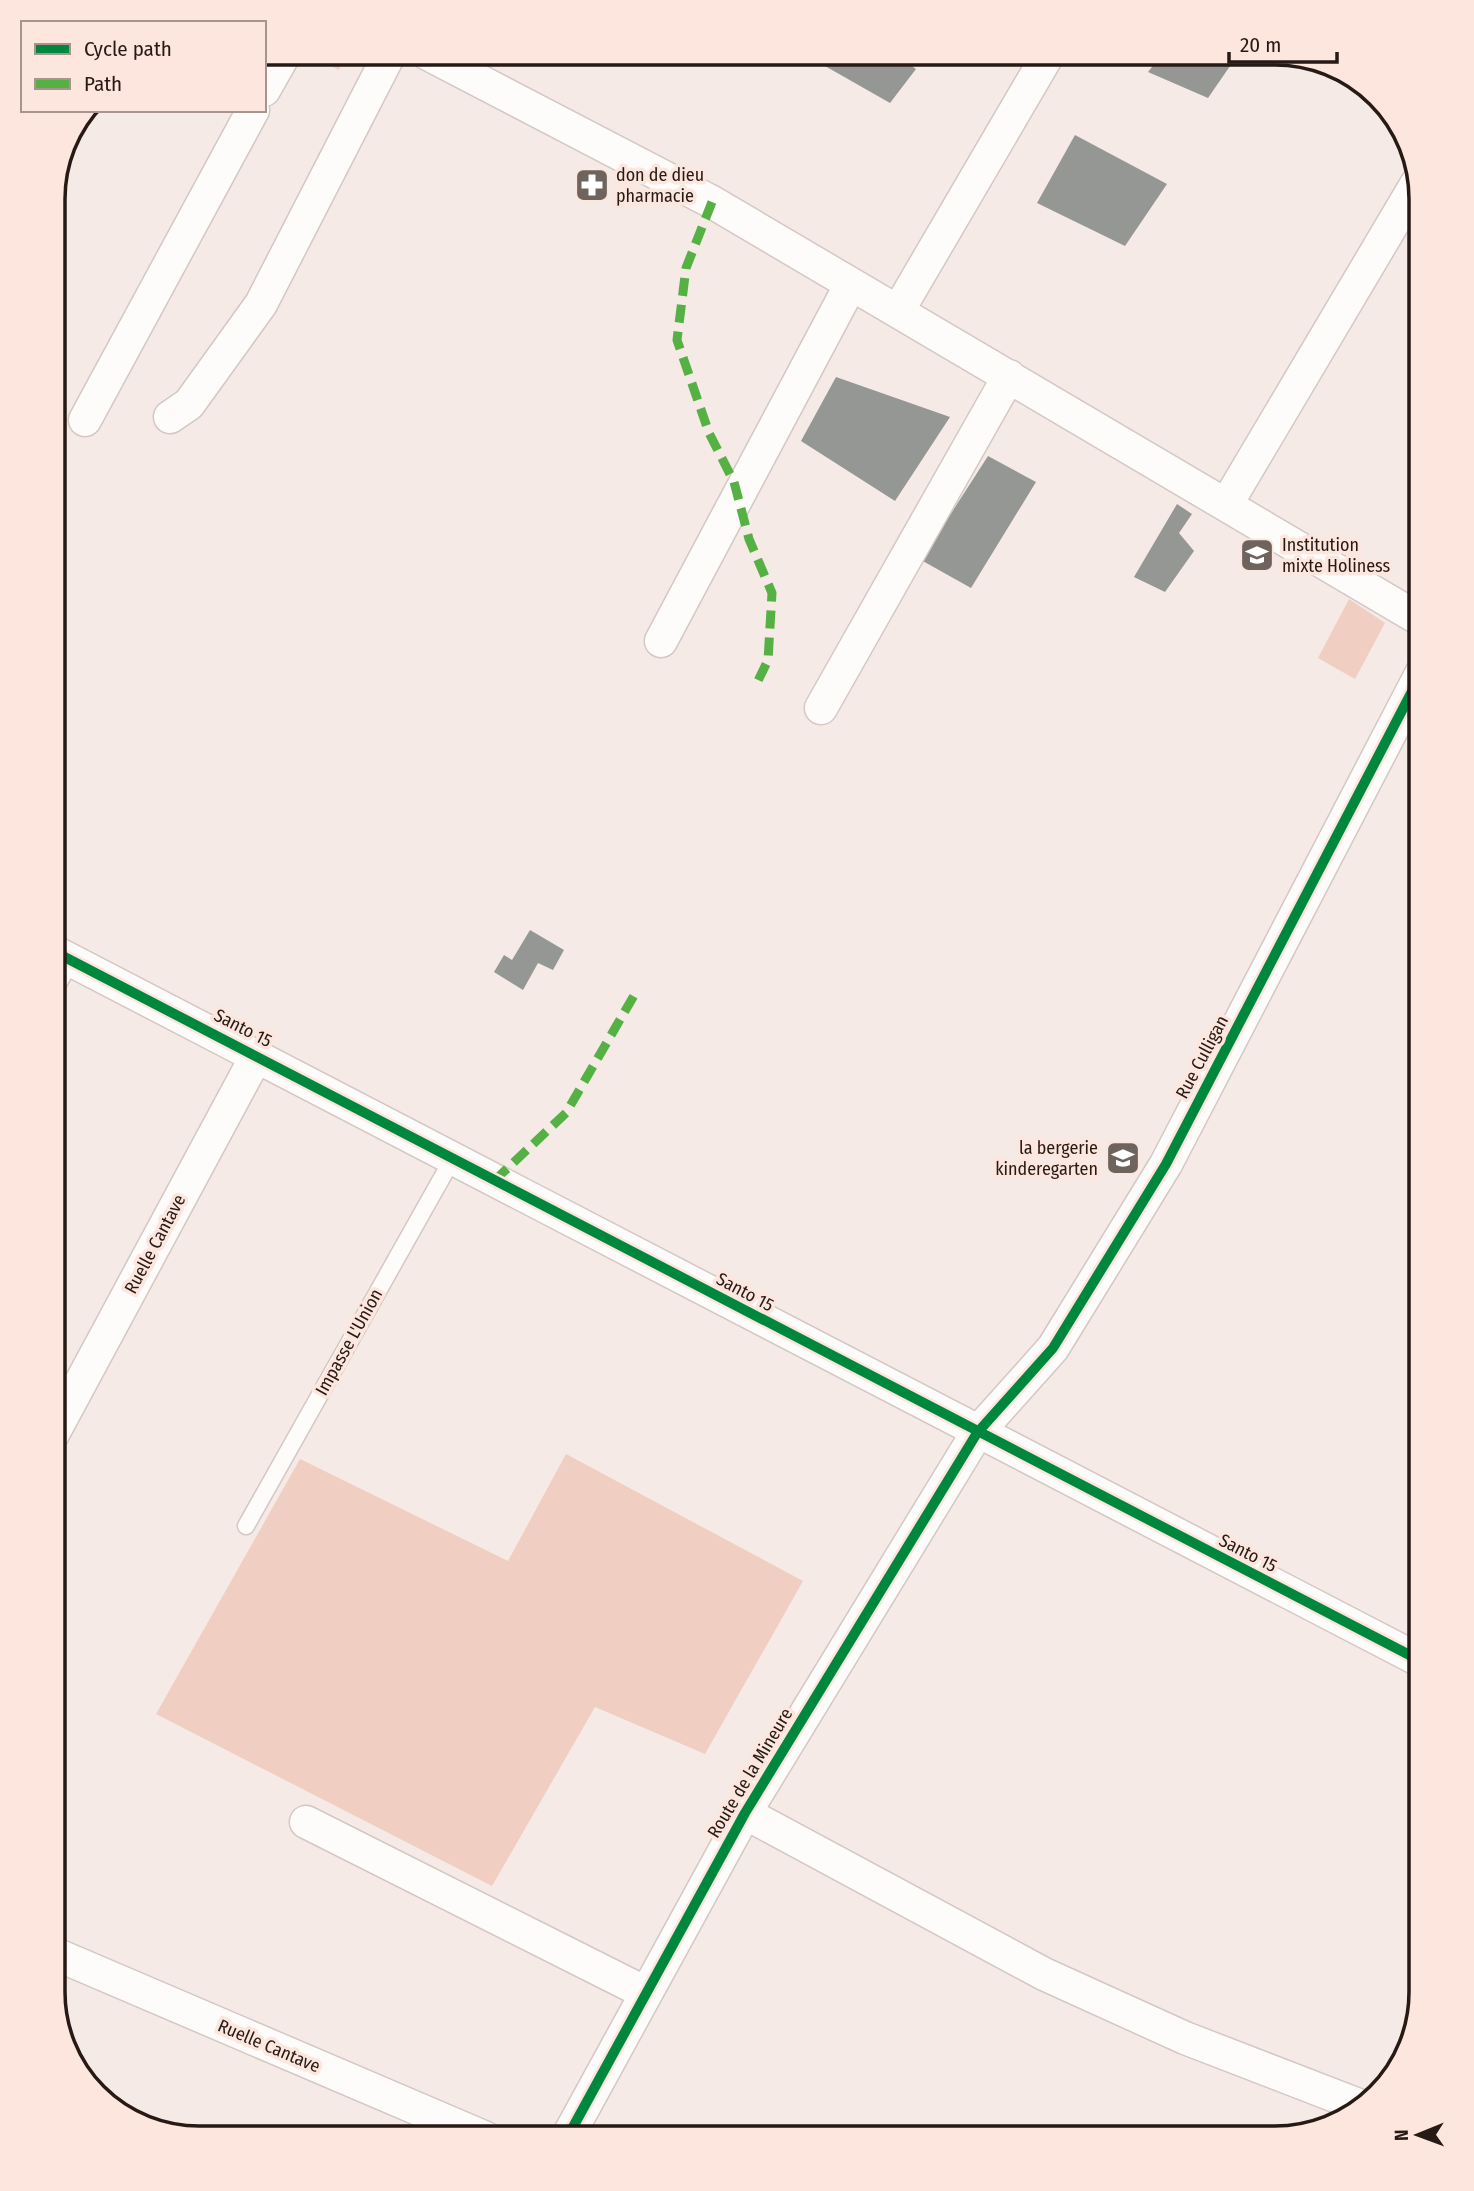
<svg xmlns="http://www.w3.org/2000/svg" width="1474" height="2191" font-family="'Fira Sans Condensed',sans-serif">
  <rect width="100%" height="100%" fill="#f5eae5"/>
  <!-- green -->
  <path fill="#f0cec2" d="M306 53H343L339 70Z
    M1349 599 1385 623 1355 679 1318 658Z
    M566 1454 803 1581 705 1754 595 1707 492 1886 156 1714 300 1459 508 1561Z"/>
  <!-- building -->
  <path fill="#959794" d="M832 53H892L916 69 890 103 825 66Z
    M1163 53H1239L1208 98 1148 72Z
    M1075 135 1167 184 1125 246 1037 203Z
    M836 377 950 417 895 501 801 441Z
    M988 456 1036 482 971 588 921 560Z
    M1177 504 1192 514 1179 533 1194 551 1165 592 1134 577Z
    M530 930 564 950 553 970 538 963 523 990 494 972 504 955 512 960Z"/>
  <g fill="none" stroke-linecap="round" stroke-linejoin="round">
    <!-- service casing -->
    <g stroke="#d3c8c3" stroke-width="19">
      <path id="service" d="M53 993 71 961
        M246 1526 453 1158"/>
    </g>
    <!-- minor casing -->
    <g stroke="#d3c8c3" stroke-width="35">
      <path id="minor" d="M426 53 712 202 1421 620
        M264 90 285 53
        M898 311 1049 53
        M170 417 189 404 261 304 390 53
        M85 420 253 110
        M1226 505 1417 183
        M661 641 851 284
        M821 708 1009 376
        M53 951 1421 1661
        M53 1434 257 1055
        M745 1813 1044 1974 1185 2038 1361 2106
        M306 1822 646 1993
        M53 1953 486 2138
        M567 2138 745 1813 977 1433 1053 1348 1166 1164 1421 674"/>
    </g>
    <!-- service -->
    <use href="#service" stroke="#fefcfb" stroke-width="16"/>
    <!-- minor -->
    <use href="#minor" stroke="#fefcfb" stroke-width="32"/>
    <!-- quiet -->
    <path stroke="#56b144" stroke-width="9" stroke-dasharray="18 9" stroke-linecap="butt" d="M712 202 686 268 677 340 709 433 734 482 749 539 772 593 768 660 755 687
      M494 1181 566 1113 636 992"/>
    <!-- cycleway casing -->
    <g stroke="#fce6de" stroke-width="15">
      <path id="cycleway" d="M53 951 1421 1661
        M567 2138 745 1813 977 1433 1053 1348 1166 1164 1421 674"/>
    </g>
    <!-- cycleway -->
    <use href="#cycleway" stroke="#00873e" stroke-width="10"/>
  </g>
  <!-- icons -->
  <defs>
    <g id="pharmacy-square" transform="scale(1.75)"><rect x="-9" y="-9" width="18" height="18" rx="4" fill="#6f635e" stroke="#fce6de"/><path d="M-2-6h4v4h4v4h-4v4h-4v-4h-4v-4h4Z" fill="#fff"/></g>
    <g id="school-square" transform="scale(1.75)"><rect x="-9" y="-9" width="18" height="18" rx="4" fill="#6f635e" stroke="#fce6de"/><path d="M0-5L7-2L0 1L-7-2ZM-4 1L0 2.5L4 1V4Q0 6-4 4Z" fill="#fff"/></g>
  </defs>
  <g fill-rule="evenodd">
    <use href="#pharmacy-square" x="592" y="185"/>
    <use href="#school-square" x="1257" y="555"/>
    <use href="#school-square" x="1123" y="1158"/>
  </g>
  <g text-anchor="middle" stroke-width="7" stroke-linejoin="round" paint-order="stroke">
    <!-- poi labels -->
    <g font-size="18" fill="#271a15" stroke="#fce6de" text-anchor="start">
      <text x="616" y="181">don de dieu<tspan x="616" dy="21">pharmacie</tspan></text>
      <text x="1282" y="551">Institution<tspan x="1282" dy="21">mixte Holiness</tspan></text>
      <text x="1098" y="1154" text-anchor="end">la bergerie<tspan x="1098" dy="21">kinderegarten</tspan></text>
    </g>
    <!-- street labels -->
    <g font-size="18" fill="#271a15" stroke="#fce6de">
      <text transform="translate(243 1028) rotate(27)" y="6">Santo 15</text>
      <text transform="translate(1202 1057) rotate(-62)" y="6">Rue Culligan</text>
      <text transform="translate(155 1244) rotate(-62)" y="6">Ruelle Cantave</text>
      <text transform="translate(745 1292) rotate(28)" y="6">Santo 15</text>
      <text transform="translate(349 1342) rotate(-61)" y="6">Impasse L'Union</text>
      <text transform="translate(1248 1553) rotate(27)" y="6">Santo 15</text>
      <text transform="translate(750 1773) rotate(-59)" y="6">Route de la Mineure</text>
      <text transform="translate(269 2046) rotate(23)" y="6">Ruelle Cantave</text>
    </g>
  </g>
  <!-- crop -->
  <path d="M0 0H1474V2191H0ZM199 65H1275A134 134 0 0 1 1409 199V1992A134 134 0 0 1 1275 2126H199A134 134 0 0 1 65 1992V199A134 134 0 0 1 199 65Z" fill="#fce6de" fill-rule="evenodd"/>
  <path fill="none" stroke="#271a15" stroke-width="3.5" d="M199 65H1275A134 134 0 0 1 1409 199V1992A134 134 0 0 1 1275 2126H199A134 134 0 0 1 65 1992V199A134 134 0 0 1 199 65Z"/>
  <!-- legend -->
  <rect x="21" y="21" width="245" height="91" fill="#fce6de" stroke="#a7948e" stroke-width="2"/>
  <rect x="35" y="44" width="35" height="10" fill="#00873e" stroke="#a7948e" stroke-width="2"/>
  <text x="84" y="56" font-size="21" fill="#271a15">Cycle path</text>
  <rect x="35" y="79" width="35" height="10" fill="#56b144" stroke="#a7948e" stroke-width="2"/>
  <text x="84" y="91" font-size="21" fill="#271a15">Path</text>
  <!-- north arrow -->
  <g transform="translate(1418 2135) rotate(269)" stroke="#fce6de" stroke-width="5" paint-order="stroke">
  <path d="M0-5L12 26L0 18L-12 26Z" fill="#271a15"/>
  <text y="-10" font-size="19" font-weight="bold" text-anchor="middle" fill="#271a15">N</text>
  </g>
  <!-- scale -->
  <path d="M1229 52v10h108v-10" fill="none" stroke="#271a15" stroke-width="3.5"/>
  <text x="1240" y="52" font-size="21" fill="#271a15" stroke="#fce6de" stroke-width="5" paint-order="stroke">20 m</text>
</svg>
